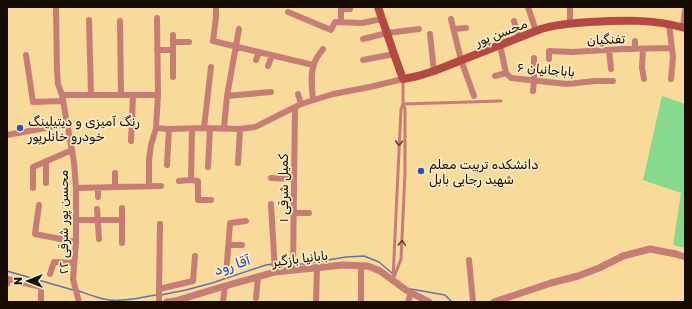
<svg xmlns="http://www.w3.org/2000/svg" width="692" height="309" font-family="Rubik,'Noto Sans Arabic',sans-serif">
  <rect width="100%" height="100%" fill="#f8db9b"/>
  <!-- green -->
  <path fill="#87da8d" d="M662 96 685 104V248L673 245 681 193 643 180Z"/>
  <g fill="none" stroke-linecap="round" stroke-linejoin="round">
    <!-- stream -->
    <path stroke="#6074a7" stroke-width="1.5" d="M277 263H291
      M294 264H304L346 257 364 256 379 262 393 274
      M7 271 73 290
      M411 289 445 295 452 302
      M79 291C93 296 107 302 122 300 134 300 146 296 157 295
      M161 295 186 290 212 283 266 265 273 264"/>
    <!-- service -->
    <path stroke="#c77d75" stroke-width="3" d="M403 104 501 101
      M394 277 401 259 405 173V109L403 104
      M393 278 401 109 403 104V81"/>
    <!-- minor -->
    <path stroke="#c77d75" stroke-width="6" d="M56 7 57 72 58 84 62 95 74 162 76 188V242L73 279 79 302
      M216 7V17L213 41 313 65
      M341 7V22
      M528 7 536 31
      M341 9H350
      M288 12 331 30 335 22 362 23 382 19
      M451 19 461 60 474 96
      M89 20 91 95
      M120 21 121 95
      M514 21 519 38
      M570 23V7
      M669 24 673 57 671 79
      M683 28 685 10
      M454 29 466 28
      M430 34 434 71
      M173 35V77
      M363 39 387 33 419 29
      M635 41V49
      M173 42H189
      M500 45 506 73 511 78 567 84 595 81H613
      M643 49 642 68 644 79
      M157 50H173
      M609 50 611 69
      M26 55 33 102 62 101
      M549 59V51L572 52 623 49 671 48
      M256 60 259 52
      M363 60 394 54
      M268 66 272 55
      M495 76 506 73
      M533 91 534 81V58
      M298 94 301 104
      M62 95H158
      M227 96 271 92
      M313 100C312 89 310 75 314 64 316 58 319 54 323 49
      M156 128 169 129 204 128 240 129 255 127 301 104 333 94 370 87 403 79
      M204 128 211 67
      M224 128 227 96 239 29
      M7 135 67 124
      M131 141 133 95
      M238 163 240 129
      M167 165 169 129
      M208 167 210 128
      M115 173V187
      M271 178 294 179
      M191 180 192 129
      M179 181 191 180 198 181V200H211
      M46 183V161
      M149 186V160L151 145 156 128 158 95 157 18
      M33 188V167L72 150
      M76 188 161 186
      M98 197V188
      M271 204 275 272
      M39 205 35 234 76 242
      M97 209 99 239
      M293 213H309
      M76 220H122
      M122 243V208
      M229 245H242
      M469 260 473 302
      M293 270 295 107
      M50 274 54 262 74 263
      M226 276 230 223 246 221
      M7 284 8 279 41 287V302
      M159 289 193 281 195 256
      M256 298 258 277
      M159 302V289L160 224
      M223 302 225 286
      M316 302 317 268
      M361 302V266
      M408 302 411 293"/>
    <!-- tertiary -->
    <path stroke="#c77d75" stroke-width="7" d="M167 302 175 301 225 286 275 272 343 265 367 266 373 268 380 271 406 290 429 302
      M494 302 551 283 578 276 599 268 623 256 650 249 676 254 685 257"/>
    <!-- secondary -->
    <path stroke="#b44842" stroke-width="8" d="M378 7 394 54 403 79 418 76 434 71 541 29C557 24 573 23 590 22 622 20 653 19 685 28"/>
  </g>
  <!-- one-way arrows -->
  <defs><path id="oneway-chevron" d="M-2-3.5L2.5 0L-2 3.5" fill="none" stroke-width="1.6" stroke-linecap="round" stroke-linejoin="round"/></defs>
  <g stroke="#663f35">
    <use href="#oneway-chevron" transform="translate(399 143) rotate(93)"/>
    <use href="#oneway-chevron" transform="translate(402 243) rotate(-88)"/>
  </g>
  <!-- markers -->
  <g fill="#2d50c0" stroke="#fbeac4" stroke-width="1.5">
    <circle cx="20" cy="128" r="4"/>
    <circle cx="421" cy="171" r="4"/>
  </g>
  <g text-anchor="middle" stroke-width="3.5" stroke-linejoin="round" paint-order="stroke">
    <!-- street labels -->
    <g font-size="13" fill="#160c00" stroke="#fbeac4">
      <text transform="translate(501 32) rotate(-21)" y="5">محسن پور</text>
      <text transform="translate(606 39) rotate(-3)" y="5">تفنگیان</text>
      <text transform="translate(546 69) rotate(5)" y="5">باباجانیان ۶</text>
      <text transform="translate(283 188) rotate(-90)" y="5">کمیل شرقی ۱</text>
      <text transform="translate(63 222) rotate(-90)" y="5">محسن پور شرقی ۲۲</text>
      <text transform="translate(300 258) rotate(-7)" y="5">بابانیا بازگیر</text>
    </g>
    <!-- poi labels -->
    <g font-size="13" fill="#160c00" stroke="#fbeac4" text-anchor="start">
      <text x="28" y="126">رنگ آمیزی و دیتیلینگ<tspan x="28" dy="15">خودرو خانلرپور</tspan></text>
      <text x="429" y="169">دانشکده تربیت معلم<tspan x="429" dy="15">شهید رجایی بابل</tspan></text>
    </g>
    <!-- water labels -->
    <g font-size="14" font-style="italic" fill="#2445b4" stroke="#fbeac4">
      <text transform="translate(232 265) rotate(-18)" y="5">آقا رود</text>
    </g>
  </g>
  <!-- border -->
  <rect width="692" height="309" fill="none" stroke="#160c00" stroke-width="16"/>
  <!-- north arrow -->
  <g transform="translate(28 281) rotate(270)" stroke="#fbeac4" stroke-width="3" paint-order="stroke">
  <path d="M0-3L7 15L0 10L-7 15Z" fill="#160c00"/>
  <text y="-6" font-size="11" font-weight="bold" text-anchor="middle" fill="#160c00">N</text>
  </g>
</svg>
